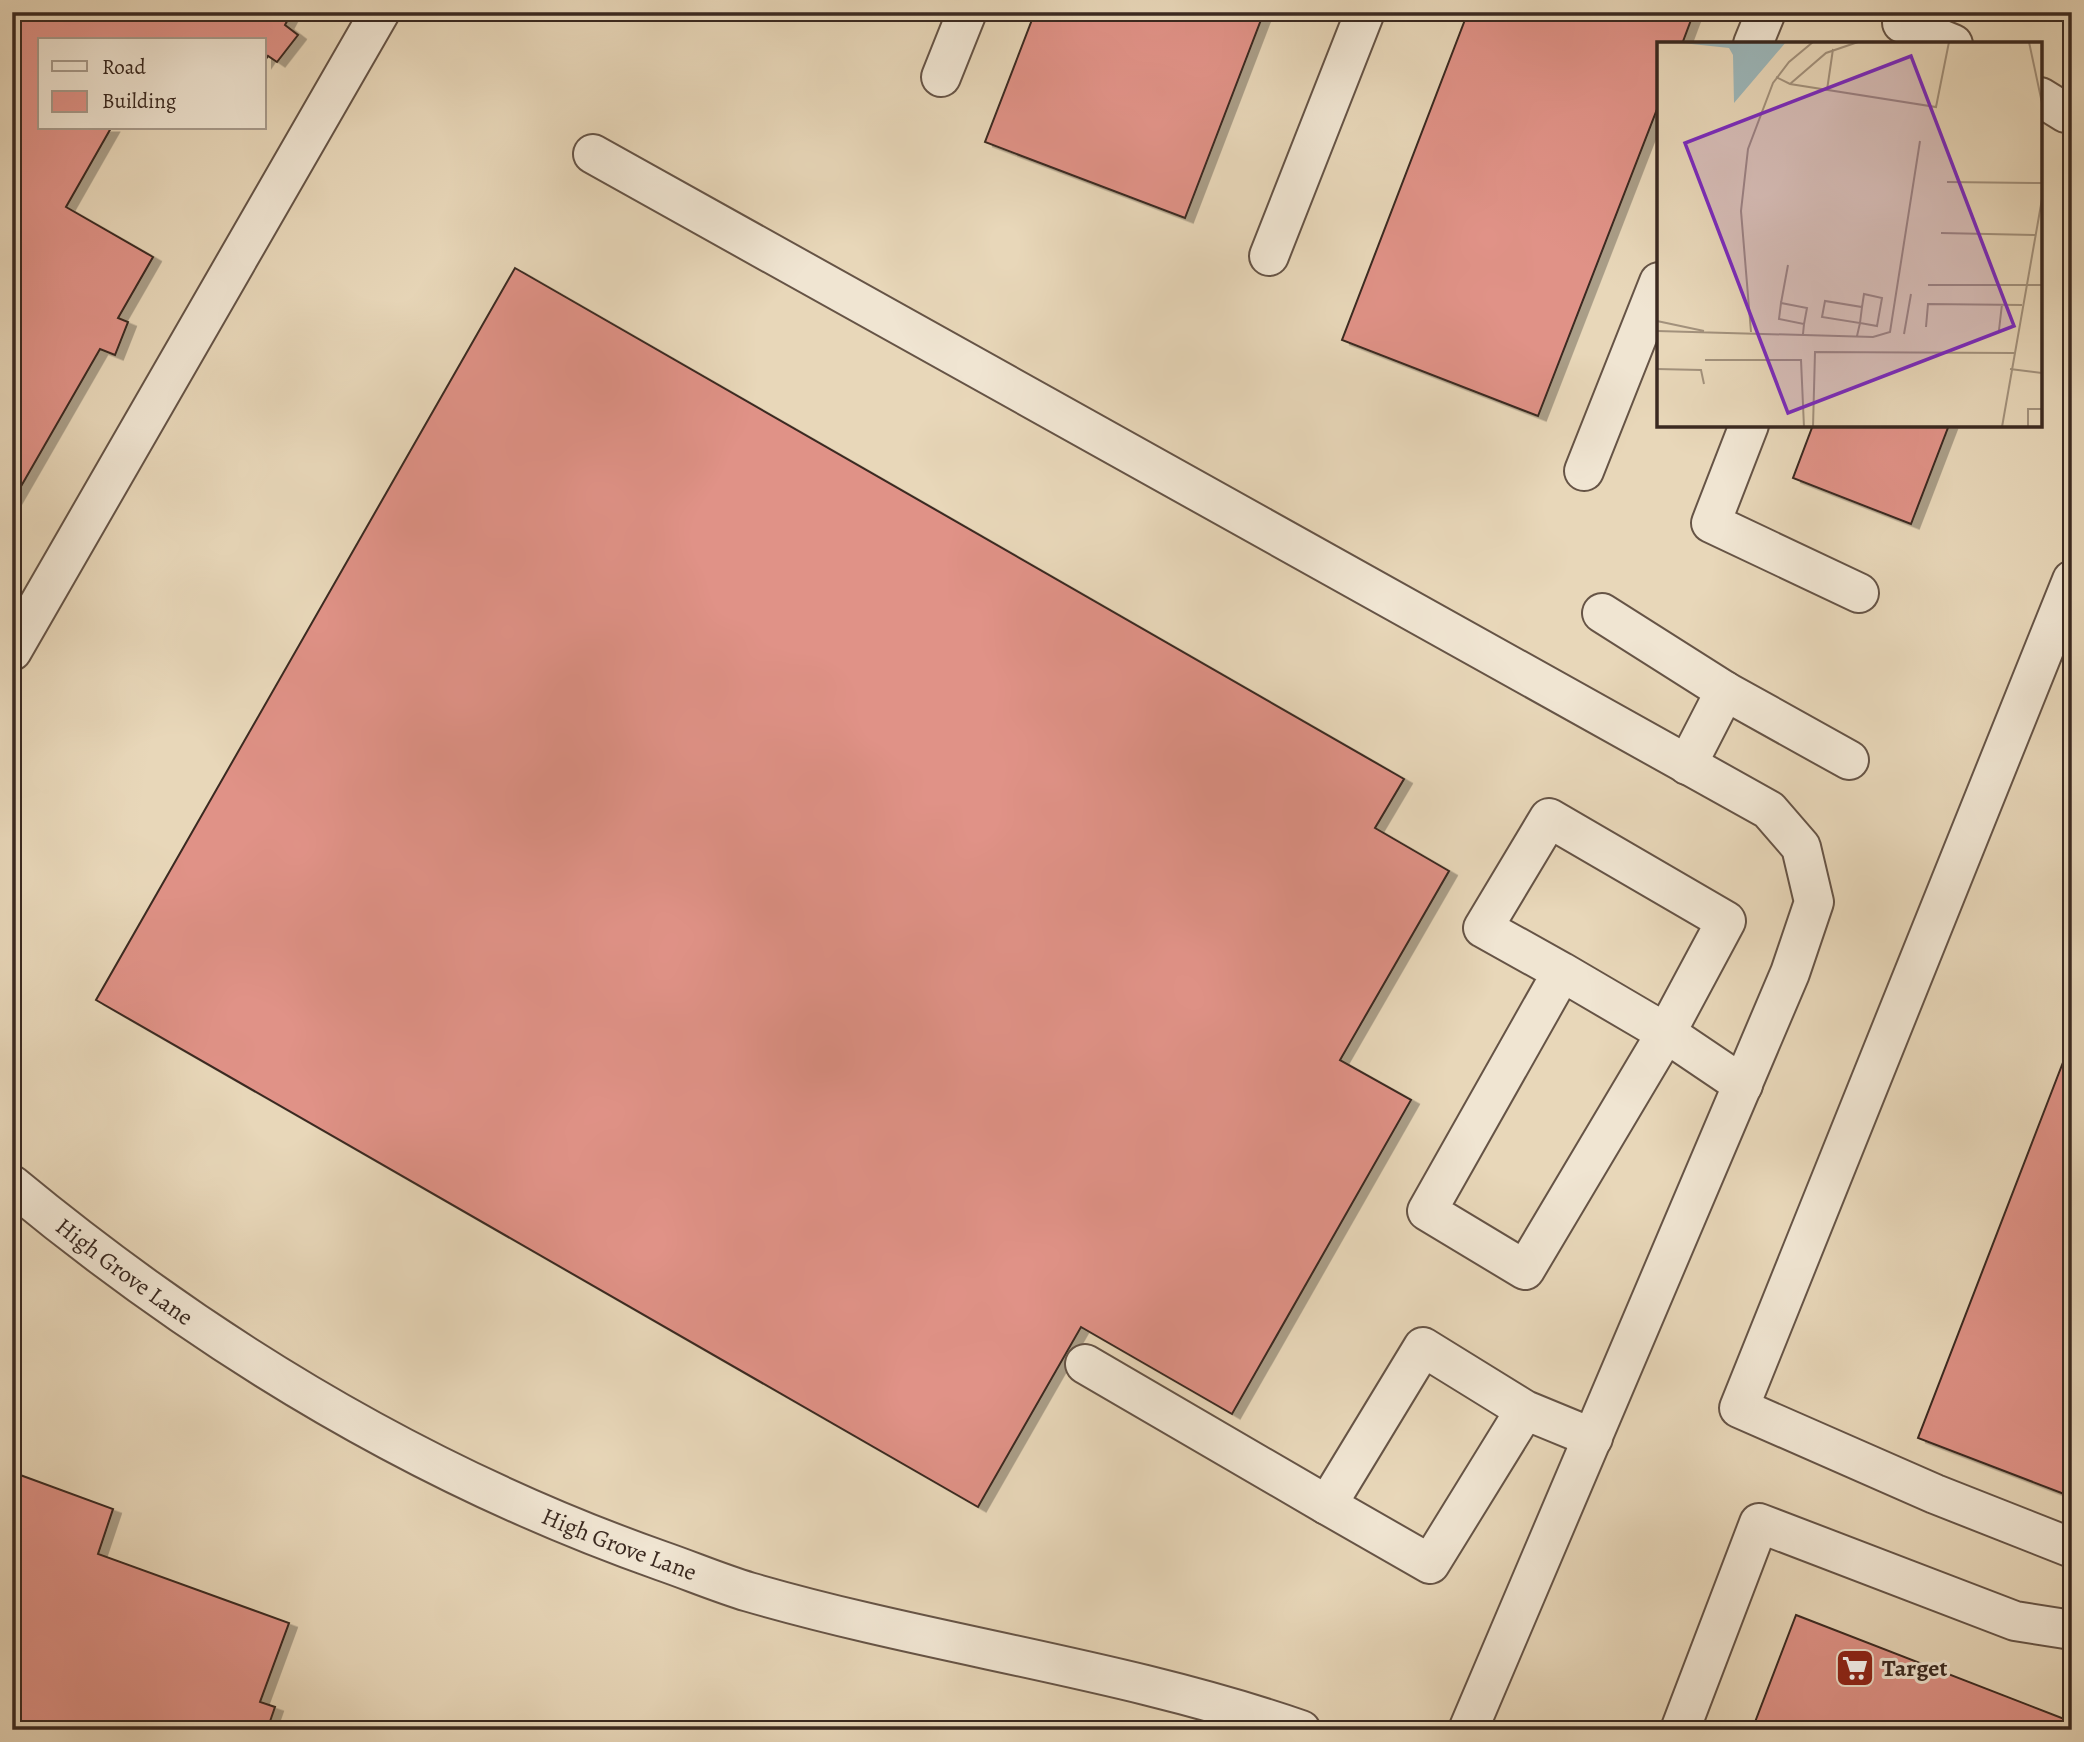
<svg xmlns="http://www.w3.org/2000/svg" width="2084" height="1742" font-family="Alegreya,serif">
  <defs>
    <filter id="shadow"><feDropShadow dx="8" dy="4.5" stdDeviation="0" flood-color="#0004"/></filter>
  </defs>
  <rect width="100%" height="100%" fill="#e8d7b9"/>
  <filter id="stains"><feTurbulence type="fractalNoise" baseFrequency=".00286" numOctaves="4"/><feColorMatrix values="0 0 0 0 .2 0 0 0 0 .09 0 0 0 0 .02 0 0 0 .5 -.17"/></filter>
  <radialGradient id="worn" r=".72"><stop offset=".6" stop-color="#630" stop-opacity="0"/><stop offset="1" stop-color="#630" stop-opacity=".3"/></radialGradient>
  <!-- building -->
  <path fill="#e09287" stroke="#3a2920" stroke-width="2" filter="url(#shadow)" d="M12 12H292L285 25 298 35 277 62 268 56 264 62V40H40V128H111L66 207 153 257 118 318 128 322 115 355 100 349 12 502Z
    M1035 12H1264L1185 218 985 142Z
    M1468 12H1694L1682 44H1659V104L1538 416 1342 340Z
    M515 268 1404 779 1375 828 1449 871 1340 1060 1411 1100 1232 1414 1081 1327 978 1507 96 1000Z
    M1813 425H1949L1911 524 1793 478Z
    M2072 1039V1497L1918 1438Z
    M12 1472 113 1509 98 1554 289 1623 260 1702 275 1707 267 1730H12Z
    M1796 1615 2072 1722V1730H1752Z"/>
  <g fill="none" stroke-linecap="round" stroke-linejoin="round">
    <!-- minor casing -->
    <g stroke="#665446" stroke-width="42">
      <g id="minor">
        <path d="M1902 23 1953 44"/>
        <path d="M1753 44 1766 12"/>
        <path d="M941 77 967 12"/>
        <path d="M2040 97 2066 113"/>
        <path d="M593 154 1769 810 1801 847 1814 902 1790 973 1468 1730"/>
        <path d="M1269 256 1365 12"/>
        <path d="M1749 425 1711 523 1859 593"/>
        <path d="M1584 471 1659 282"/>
        <path d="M2072 580 1739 1408 1935 1494 2072 1548"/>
        <path d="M1602 613 1725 691 1849 760"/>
        <path d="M12 651 380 12"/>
        <path d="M1687 765 1725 691"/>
        <path d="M1562 972 1666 1033 1726 921 1549 818 1483 928 1562 972 1427 1211 1525 1270 1666 1033 1743 1085"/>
        <path id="s1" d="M12 1185C208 1347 421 1476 662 1561 691 1571 719 1583 749 1592 931 1645 1121 1668 1301 1730"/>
        <path d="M1085 1364 1327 1505"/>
        <path d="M1525 1410 1423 1347 1327 1505 1430 1564 1525 1410 1593 1438"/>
        <path d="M1680 1730 1759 1523 2015 1621 2072 1630"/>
      </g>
    </g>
    <!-- minor -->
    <use href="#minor" stroke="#f0e5d2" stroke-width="38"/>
  </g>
  <!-- icons -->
  <defs>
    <g id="supermarket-square" transform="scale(2.0125)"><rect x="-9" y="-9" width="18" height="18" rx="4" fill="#8f2418" stroke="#f0e5d2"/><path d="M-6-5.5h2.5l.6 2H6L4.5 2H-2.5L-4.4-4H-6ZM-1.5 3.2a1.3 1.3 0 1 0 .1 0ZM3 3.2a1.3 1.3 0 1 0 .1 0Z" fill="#fff"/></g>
  </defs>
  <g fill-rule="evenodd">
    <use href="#supermarket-square" x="1855" y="1668"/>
  </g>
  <g text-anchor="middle" stroke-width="6" stroke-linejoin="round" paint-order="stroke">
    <!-- street labels -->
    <g font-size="24" fill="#3a2920" stroke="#f0e5d2">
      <text dy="8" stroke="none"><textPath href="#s1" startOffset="142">High Grove Lane</textPath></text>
      <text dy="8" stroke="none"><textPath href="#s1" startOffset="709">High Grove Lane</textPath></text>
    </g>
    <!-- poi labels -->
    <g font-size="24" font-weight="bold" fill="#3a2920" stroke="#f0e5d2" text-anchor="start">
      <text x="1882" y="1676">Target</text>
    </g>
  </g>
  <!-- overview -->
  <g transform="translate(1657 42)">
    <rect width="385" height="385" fill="#e8d7b9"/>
    <path d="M16 0H129L77 61 76 13 72 6Z" fill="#9cb7ba"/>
    <path fill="none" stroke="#a2917c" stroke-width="2" d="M372 0 385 61M119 35 133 42 279 65 292 0M133 42 169 11 201 0M170 48 176 7M290 140 385 141M284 191 378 193M271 243H385M124 261 131 223M0 279 47 289M269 285 271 262 365 263M342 288 345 262M0 289 216 295 233 290 263 99M94 290 84 169 91 107 116 41 132 20 156 0M146 292 147 282 122 277 124 261 150 266 147 282M247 292 254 252M200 294 203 281 165 275 168 259 205 265 207 252 225 256 220 284 203 281 205 265M48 318H144L147 385M0 327 44 328 47 342M353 327 385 331M156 385 158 310 357 311M345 385 385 157M371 385V367H385"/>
    <path fill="#7b2cbf" fill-opacity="0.15" stroke="#7b2cbf" stroke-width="3.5" d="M254 14 357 284 131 371 28 101Z"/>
    <rect width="385" height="385" fill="none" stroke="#3a2920" stroke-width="3.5"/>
  </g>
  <!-- margin -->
  <rect width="2084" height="1742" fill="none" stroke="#e8d7b9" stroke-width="42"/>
  <rect x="14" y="14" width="2056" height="1714" fill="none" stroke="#3a2920" stroke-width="3.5"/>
  <rect x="21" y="21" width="2042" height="1700" fill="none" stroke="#3a2920" stroke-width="2"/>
  <!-- legend -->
  <rect x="38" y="38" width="228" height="91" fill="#f0e5d2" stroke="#a79a8b" stroke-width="2"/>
  <rect x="52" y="61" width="35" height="10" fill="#f0e5d2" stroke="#a79a8b" stroke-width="2"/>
  <text x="102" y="74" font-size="21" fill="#3a2920">Road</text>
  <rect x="52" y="91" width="35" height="21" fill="#e09287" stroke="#a79a8b" stroke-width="2"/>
  <text x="102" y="108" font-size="21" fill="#3a2920">Building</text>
  <rect width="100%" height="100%" filter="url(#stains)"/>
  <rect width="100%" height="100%" fill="url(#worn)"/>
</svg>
